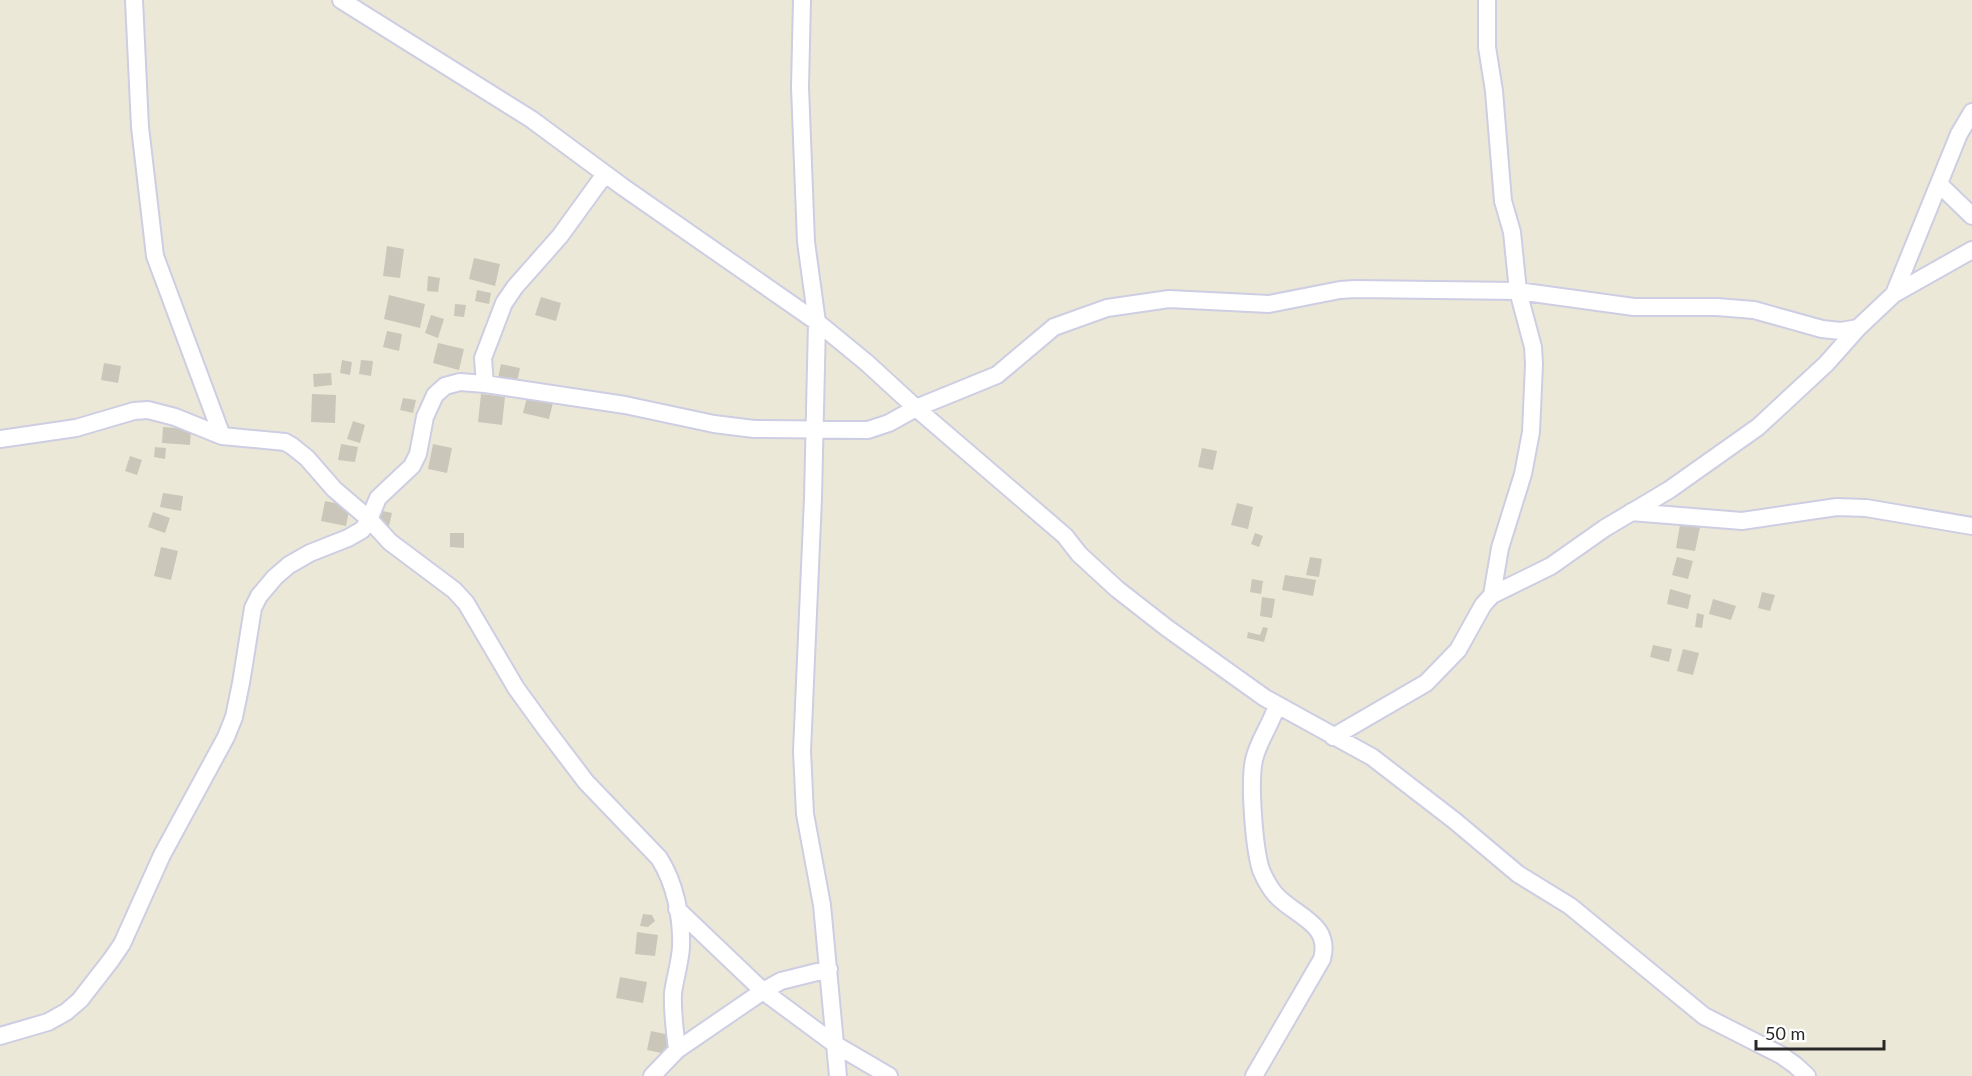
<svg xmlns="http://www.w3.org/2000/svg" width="1972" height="1076" font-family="Lato,sans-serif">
  <rect width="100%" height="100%" fill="#ece8d7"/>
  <!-- building -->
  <path fill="#cac7ba" d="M387 246 404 249 400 278 383 276Z
    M474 258 500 264 495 286 469 279Z
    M428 276 440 278 438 292 427 291Z
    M477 290 491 293 489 304 475 301Z
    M389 295 425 304 420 328 384 319Z
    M541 297 561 303 556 321 535 315Z
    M455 304 466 305 464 317 454 316Z
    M431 315 444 319 438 338 425 333Z
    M387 331 402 334 399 351 383 347Z
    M438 343 464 349 459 370 433 363Z
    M342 360 352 362 350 375 340 373Z
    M361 360 373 361 371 376 359 374Z
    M104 363 121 366 118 383 101 380Z
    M501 364 520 368 517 382 498 378Z
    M331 373 332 385 314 387 313 374Z
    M312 394 336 395 335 423 311 422Z
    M481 394 505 397 502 425 478 422Z
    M527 397 553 403 549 419 523 413Z
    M403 398 416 400 413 413 400 410Z
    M353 421 365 425 360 443 347 439Z
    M163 427 191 429 190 445 162 443Z
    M341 444 358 447 355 462 338 460Z
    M433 444 452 448 447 473 428 469Z
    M155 447 166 448 165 459 154 457Z
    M1202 448 1217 451 1213 470 1198 467Z
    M130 456 142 460 137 475 125 471Z
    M163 493 183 496 181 511 160 507Z
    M325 501 350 506 346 526 321 521Z
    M1237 503 1253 507 1248 529 1231 525Z
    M378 510 392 513 389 526 375 523Z
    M153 512 170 518 165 533 148 527Z
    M1681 519 1701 523 1695 551 1676 548Z
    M450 533H464V548L450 547Z
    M1255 533 1263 536 1259 547 1251 544Z
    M161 547 178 551 171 580 154 576Z
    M1310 557 1322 559 1319 577 1306 575Z
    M1677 557 1693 561 1688 579 1672 575Z
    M1285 575 1316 580 1313 596 1282 590Z
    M1252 579 1263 581 1261 594 1250 592Z
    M1670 589 1691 595 1688 609 1667 604Z
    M1762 592 1775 595 1770 611 1758 608Z
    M1262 597 1275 599 1272 618 1260 616Z
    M1713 599 1736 606 1731 620 1709 614Z
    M1697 613 1704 615 1702 628 1695 627Z
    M1263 627 1268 628 1264 642 1247 638 1248 632 1260 635Z
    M1653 645 1672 649 1669 662 1650 657Z
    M1683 649 1699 653 1693 675 1677 671Z
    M643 914 652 915 655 921 648 927 640 926Z
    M637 932 658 935 655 956 635 954Z
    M620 977 647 982 643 1003 616 998Z
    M651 1031 670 1035 666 1054 647 1050Z"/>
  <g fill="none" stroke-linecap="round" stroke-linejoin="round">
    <!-- minor casing -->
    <g stroke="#cdcde3" stroke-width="20">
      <path id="minor" d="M134 0 140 127 155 256 222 436
        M341 0 531 119 623 187 817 322 867 363 916 408 1065 536 1079 554 1117 589 1167 628 1265 698 1372 757 1455 821 1518 874 1570 906 1704 1016 1781 1055 1795 1065 1807 1076
        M802 0 800 87 806 242 817 322 813 498 802 751 805 814 822 905 838 1076
        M1487 0V47L1494 91 1503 201 1512 232 1518 291 1533 347 1534 364 1531 432 1523 474 1500 548 1492 595
        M1939 184 1972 216
        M1894 294 1959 134 1972 112
        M485 384 483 358 504 303 515 287 560 236 605 174
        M0 439 76 428 134 411 148 410 175 417 222 436 285 442 292 446 307 458 334 489 369 519 390 542 454 590 466 603 516 688 545 728 586 782 659 858C675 883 682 917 681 947 680 963 675 978 673 993 672 1012 675 1031 677 1050
        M1631 512 1742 521 1837 507 1866 508 1972 526
        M1333 737 1426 683 1458 650 1483 605 1492 595 1551 566 1605 528 1669 490 1758 427 1826 364 1858 328
        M677 909 763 991 836 1045 889 1076
        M0 1036 48 1022 66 1012 80 1000 111 960 122 944 162 855 226 737 234 717 241 683 253 608 259 596 275 577 289 565 310 553 348 538 362 530 368 522 378 498 412 466 418 454 425 417 435 395 445 386 460 382 485 384 625 405 714 424 754 429 868 430 889 423 916 408 997 375 1054 327 1107 308 1169 299 1269 304 1340 290 1355 289 1518 291 1634 307H1717L1754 310 1822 329 1841 331 1858 328 1894 294 1972 250
        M652 1076 677 1050 763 991 781 981 829 969
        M1254 1076 1322 959C1332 923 1294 916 1275 894 1270 888 1264 877 1261 870 1254 848 1249 782 1254 760 1258 741 1271 725 1277 705"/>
    </g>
    <!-- minor -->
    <use href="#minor" stroke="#fff" stroke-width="16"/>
  </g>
  <!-- scale -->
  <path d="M1756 1040v9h128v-9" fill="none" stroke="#282828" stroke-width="3"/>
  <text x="1765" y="1040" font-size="18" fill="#282828" stroke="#ffffff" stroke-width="4.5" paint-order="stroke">50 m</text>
</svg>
